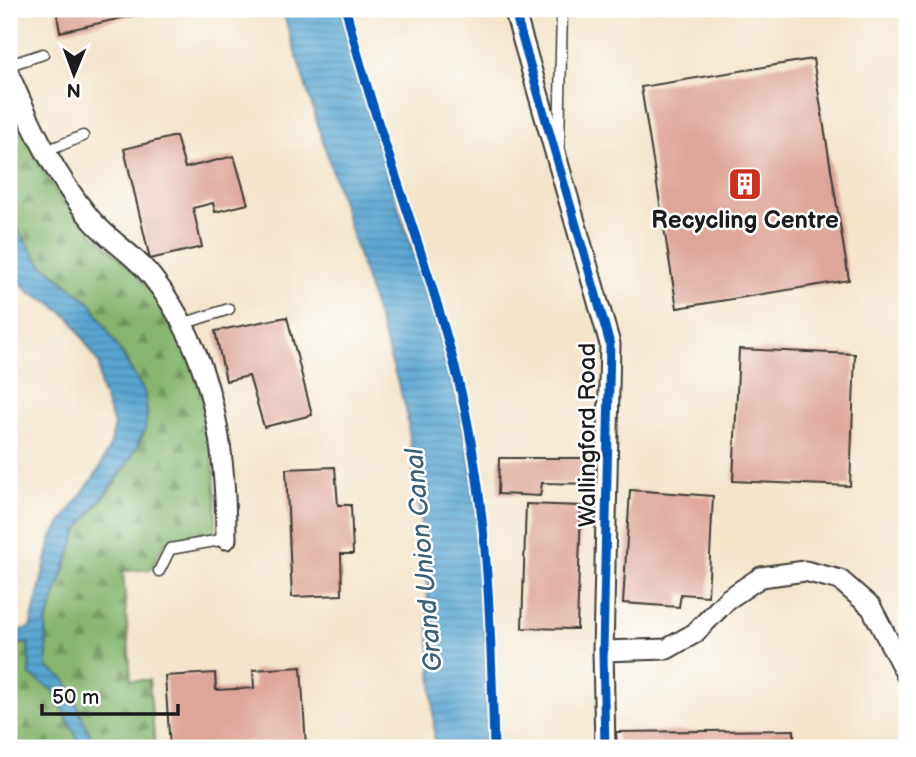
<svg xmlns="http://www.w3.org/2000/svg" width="916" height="757" font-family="'Balsamiq Sans',sans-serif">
  <defs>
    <pattern id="forest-firs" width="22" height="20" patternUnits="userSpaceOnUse" patternTransform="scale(1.75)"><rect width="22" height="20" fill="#85b56e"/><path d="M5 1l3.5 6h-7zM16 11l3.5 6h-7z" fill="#6c925a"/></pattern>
    <pattern id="water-rules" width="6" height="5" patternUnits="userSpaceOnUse" patternTransform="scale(1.75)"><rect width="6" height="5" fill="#58a5d1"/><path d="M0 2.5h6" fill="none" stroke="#4886a9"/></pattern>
  </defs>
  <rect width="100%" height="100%" fill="#fff"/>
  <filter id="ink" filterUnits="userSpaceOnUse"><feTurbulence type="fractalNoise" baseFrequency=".0143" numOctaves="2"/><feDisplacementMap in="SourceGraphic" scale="14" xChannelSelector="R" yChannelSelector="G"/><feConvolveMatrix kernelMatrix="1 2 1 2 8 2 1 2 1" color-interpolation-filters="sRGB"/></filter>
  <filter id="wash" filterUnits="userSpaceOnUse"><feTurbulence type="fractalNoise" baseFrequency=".00686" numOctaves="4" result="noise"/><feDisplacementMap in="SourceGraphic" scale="28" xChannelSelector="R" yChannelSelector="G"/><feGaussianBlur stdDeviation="1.57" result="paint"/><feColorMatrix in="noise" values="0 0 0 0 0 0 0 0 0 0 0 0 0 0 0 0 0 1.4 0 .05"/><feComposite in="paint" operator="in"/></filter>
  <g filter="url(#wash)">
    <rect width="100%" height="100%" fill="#f3e4ca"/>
    <!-- forest -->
    <path fill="url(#forest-firs)" stroke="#506845" stroke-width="2" d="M9 99C26 136 41 174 68 206 91 236 126 259 150 290 205 362 217 445 216 533L165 542 151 569 123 571 131 680H149L155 748H91L93 742 66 681 47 667 46 624 67 560 78 530 118 479 139 444 145 430 144 391 91 303 41 263 9 218Z
      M28 643 30 675 54 691 78 740 75 748H9V646Z"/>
    <!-- water -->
    <path fill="url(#water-rules)" stroke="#3a6076" stroke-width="2" d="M282 9H341C375 159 438 301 468 452 487 544 484 653 488 748H435L426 564 406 409Z
      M9 218 41 263 91 303 144 391 147 413 145 430 130 460 78 530 46 624 47 667 66 680 93 742 91 748H75L78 740 54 691 30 675 28 643 9 646V632L30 628 52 536 98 471 111 444 114 425 100 386 99 364 71 319 49 302 31 294 9 270Z"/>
    <g id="blocks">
      <!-- building -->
      <path fill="#dea698" d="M56 9H157V10L60 32Z
        M813 59 849 280 677 308 641 87Z
        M176 136 185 168 234 156 248 204 215 212 213 203 193 208 202 247 150 259 124 149Z
        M287 317 312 415 264 427 249 376 226 381 215 331Z
        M739 349 855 354 850 486 733 481Z
        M499 458H593L594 484 542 483 540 496 498 494Z
        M335 467 338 505H351L353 554H341L342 595 292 597 286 469Z
        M630 490 713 496 708 596 681 594 679 607 623 603Z
        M526 504 581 506 577 629 522 628Z
        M301 667 306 747 170 748 165 676 215 673 216 690 254 688 253 670Z
        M794 730V748H617L616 732Z"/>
    </g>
  </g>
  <g filter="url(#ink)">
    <use href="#blocks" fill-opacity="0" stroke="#3c3a36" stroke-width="2"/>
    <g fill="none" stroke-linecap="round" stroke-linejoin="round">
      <!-- service casing -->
      <g stroke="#3c3a36" stroke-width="13">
        <path id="service" d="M9 65 43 54
          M559 145 562 9
          M44 152 83 136
          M182 324 229 309
          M159 571 170 549 226 539"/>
      </g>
      <!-- minor casing -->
      <g stroke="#3c3a36" stroke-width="23">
        <path id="minor" d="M514 9 610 344 603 651 605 748
          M9 74C31 126 54 174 90 218 108 240 134 254 152 277 213 354 226 444 226 539
          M603 651 667 649 695 633 728 599 761 577 805 571 840 580 871 607 907 676"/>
      </g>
      <!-- service -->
      <use href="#service" stroke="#fff" stroke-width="10"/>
      <!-- minor -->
      <use href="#minor" stroke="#fff" stroke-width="19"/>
      <!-- cycleway casing -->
      <g stroke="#fff" stroke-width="13">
        <path id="cycleway" d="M346 9C376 134 427 254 458 379 488 501 491 624 494 748
          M514 9 610 344 603 651 605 748"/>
      </g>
      <!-- cycleway -->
      <use href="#cycleway" stroke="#0057b8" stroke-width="9"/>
    </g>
  </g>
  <!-- icons -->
  <defs>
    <g id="building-square" transform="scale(1.75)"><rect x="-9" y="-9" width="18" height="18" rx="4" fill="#c8321e" stroke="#fff"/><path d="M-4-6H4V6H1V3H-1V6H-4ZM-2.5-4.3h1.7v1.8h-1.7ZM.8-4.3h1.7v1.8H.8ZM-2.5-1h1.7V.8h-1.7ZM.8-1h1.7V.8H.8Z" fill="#fff"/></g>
  </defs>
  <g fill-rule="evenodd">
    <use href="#building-square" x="745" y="184"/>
  </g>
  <g text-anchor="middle" stroke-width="5" stroke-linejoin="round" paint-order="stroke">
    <!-- poi labels -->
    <g font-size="24" font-weight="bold" fill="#1c1c1c" stroke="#fff">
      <text x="745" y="228">Recycling Centre</text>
    </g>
    <!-- street labels -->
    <g font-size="24" fill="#1c1c1c" stroke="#fff">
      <text transform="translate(587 435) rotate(-90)" y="8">Wallingford Road</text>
    </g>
    <!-- water labels -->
    <g font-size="26" font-style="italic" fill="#3a6076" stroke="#fff">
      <text transform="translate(423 560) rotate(-95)" y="9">Grand Union Canal</text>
    </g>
  </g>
  <!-- margin -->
  <rect width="916" height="757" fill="none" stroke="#fff" stroke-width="35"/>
  <!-- north arrow -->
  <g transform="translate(74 74) rotate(181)" stroke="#ffffff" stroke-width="5" paint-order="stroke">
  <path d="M0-5L12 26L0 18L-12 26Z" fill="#1c1c1c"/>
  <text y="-10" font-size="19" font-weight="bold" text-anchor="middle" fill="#1c1c1c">N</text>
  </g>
  <!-- scale -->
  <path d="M42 704v10h136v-10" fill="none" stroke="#1c1c1c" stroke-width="3.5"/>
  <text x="52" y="704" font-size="21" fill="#1c1c1c" stroke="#ffffff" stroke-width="5" paint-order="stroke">50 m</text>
</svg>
